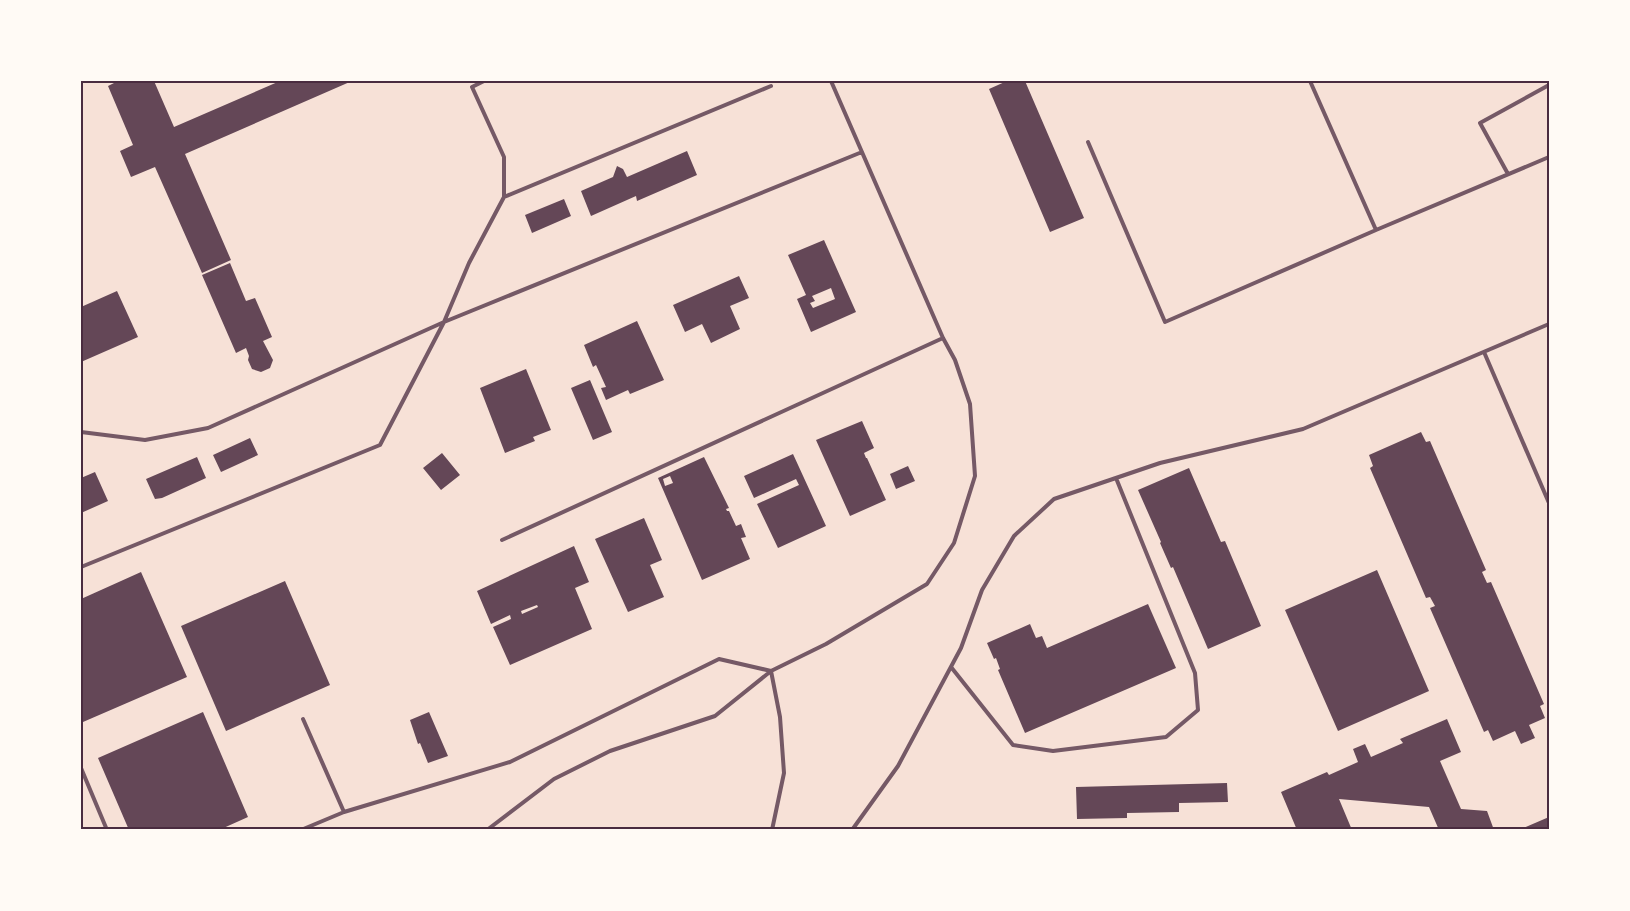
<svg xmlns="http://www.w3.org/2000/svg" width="1630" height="911" font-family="'Sofia Sans Condensed',sans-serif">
  <rect width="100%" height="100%" fill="#f7e1d7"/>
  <!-- building -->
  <path fill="#644757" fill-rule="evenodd" d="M118 81H154L174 127 280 81H352L185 154 231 260 202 273 155 167 131 177 120 151 133 145 108 86Z
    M1007 81H1025L1084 218 1050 232 989 89Z
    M687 151 697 175 637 201 636 196 591 216 581 191 613 177 617 166 623 169 627 177Z
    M564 199 571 216 532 233 525 215Z
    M824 240 856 312 811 332 797 299 806 295 788 255ZM831 288 835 299 813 308 810 303 815 301 812 296Z
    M230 263 246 301 255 298 272 337 263 341 273 360 270 368 261 372 252 369 248 360 249 356 246 348 236 353 202 275Z
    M739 276 749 298 730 306 740 329 711 343 702 324 685 332 673 305Z
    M117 291 138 337 81 362V307Z
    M637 321 664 380 630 394 628 390 606 400 601 388 606 387 596 365 593 367 584 345Z
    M526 369 551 430 533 437 535 441 505 453 480 388Z
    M590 380 612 432 593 440 571 388Z
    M862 421 874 448 864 453 866 458H867L886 500 850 516 816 440Z
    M1421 432 1426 442 1430 441 1486 570 1482 572 1487 583 1491 582 1544 704 1540 706 1545 718 1529 725 1535 738 1521 744 1515 731 1493 741 1488 730 1484 732 1430 608 1435 606 1430 597 1426 598 1370 468 1373 466 1369 455Z
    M250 438 258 455 221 472 213 455Z
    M442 453 460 475 441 490 423 468Z
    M793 454 826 526 778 548 757 504 799 485 796 479 754 498 744 476Z
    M197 457 206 478 162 498 155 499 146 479Z
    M704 457 729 508 726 509 727 511H729L736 526 741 524 746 537 741 538 750 559 702 580 658 478ZM670 476 673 483 665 486 663 479Z
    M908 466 915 481 896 489 890 474Z
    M1189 468 1221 542 1225 541 1261 626 1208 649 1173 567 1171 568 1160 543 1161 542 1138 490Z
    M95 472 108 501 81 513V478Z
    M644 518 662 560 650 565 664 597 628 612 595 539Z
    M574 546 589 582 575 588 592 629 510 665 493 627 511 619 510 615 491 624 477 591ZM537 605 538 607 522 614 521 611Z
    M1377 570 1429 691 1338 731 1285 610Z
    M141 572 187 677 83 722 81 719V599Z
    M285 581 330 685 226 731 181 626Z
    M1148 604 1176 668 1025 733 998 670 1000 669 996 658 994 659 987 643 1030 624 1036 638 1042 636 1047 648Z
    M203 712 248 817 219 830H129L98 758Z
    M429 712 448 756 428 763 420 743 418 744 410 720Z
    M1447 719 1461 752 1440 761 1461 809 1487 811 1494 830H1439L1429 807 1339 799 1352 830H1297L1281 792 1327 772 1329 775 1358 762 1353 749 1365 744 1371 757 1403 743 1400 739Z
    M1227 783 1228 802 1179 803V812L1127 813V818L1077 819 1076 787Z
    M1549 817V830H1519Z"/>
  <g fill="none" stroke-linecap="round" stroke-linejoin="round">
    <!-- service -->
    <path stroke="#755966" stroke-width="4" d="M1310 81 1376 230 1549 157
      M1088 142 1165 322 1376 230
      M1508 174 1480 123 1549 85
      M504 197 771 86
      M1484 352 1549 503
      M81 432 145 440 208 428 444 322 862 152
      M502 540 943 338
      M81 567 380 445 444 322 469 263 504 197V157L472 87 484 81
      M951 667 1013 745 1053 751 1166 737 1198 710 1195 673 1116 478
      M771 671 780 717 784 773 772 830
      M303 719 344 812
      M81 768 107 830
      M301 830 344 812 510 762 719 659 771 671
      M487 830 554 779 610 751 715 716 771 671 826 644 927 584 954 543 975 476 970 404 955 360 943 338 831 81
      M852 830 898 766 961 648 982 590 1014 536 1054 499 1160 463 1303 429 1549 324"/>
  </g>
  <!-- border -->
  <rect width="1630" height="911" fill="none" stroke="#fffaf5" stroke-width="165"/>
  <rect x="82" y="82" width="1466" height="746" fill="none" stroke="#4a2c40" stroke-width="2"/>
</svg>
